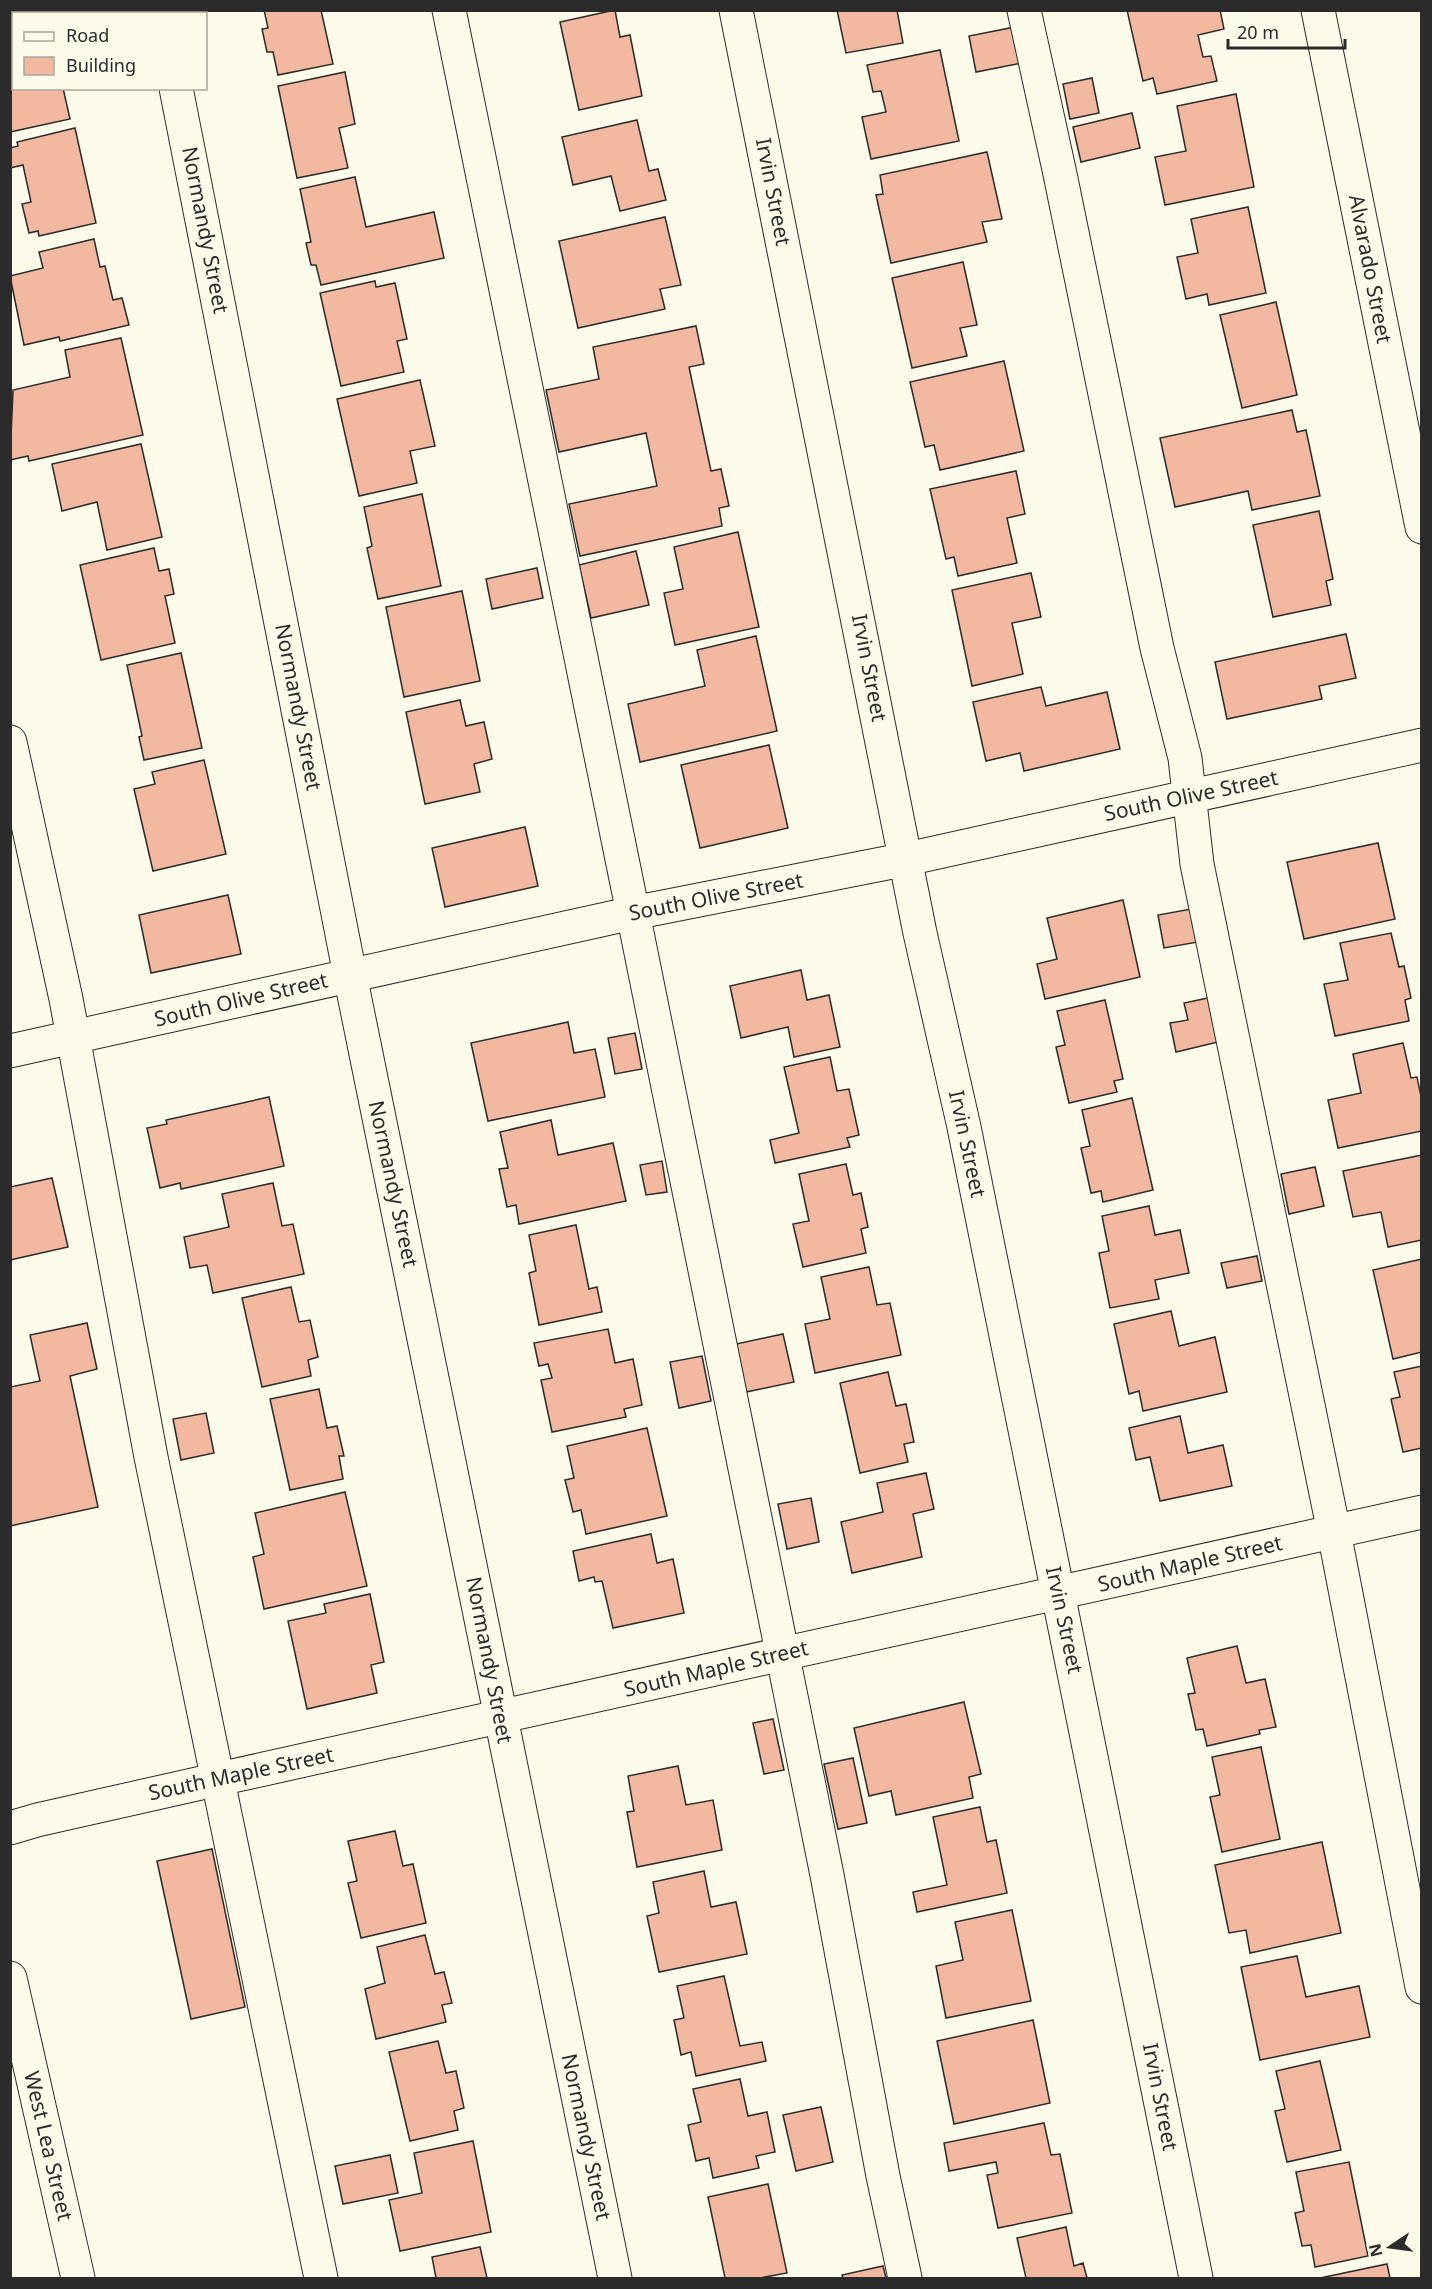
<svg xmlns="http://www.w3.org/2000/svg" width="1432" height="2289" font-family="'Noto Sans',sans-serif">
  <rect width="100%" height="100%" fill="#fdfbea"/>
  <!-- building -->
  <path fill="#f2b8a0" stroke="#2b2b2b" stroke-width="1.5" d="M10 10H52L53 14H14V24H10Z
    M264 10H321L333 64 278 75 273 52H267L262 29 268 28Z
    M615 10 620 37 630 35 642 96 579 110 560 22Z
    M837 10H897L903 43 846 53Z
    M1127 10H1220L1224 29 1198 35 1203 57 1211 56 1217 81 1157 94 1153 78 1143 81Z
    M1015 27 1022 63 976 72 969 36Z
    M14 34V88H63L70 119 10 132V35Z
    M940 50 959 141 871 159 862 117 886 112 881 91 873 92 867 65Z
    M345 72 355 124 339 128 348 168 297 178 278 86Z
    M1092 78 1099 113 1070 119 1063 84Z
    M1236 94 1254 187 1165 205 1155 157 1186 151 1177 106Z
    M1132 113 1140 148 1081 162 1073 127Z
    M637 120 649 171 658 169 666 200 620 211 611 176 573 185 562 137Z
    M75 128 96 223 39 236 38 231 29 233 22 204 31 202 23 165 10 168V148L18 146 17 142Z
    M987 152 1002 219 982 222 987 242 891 263 876 195 883 194 880 175Z
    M355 177 366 227 434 212 444 258 321 285 316 265H311L306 243 311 242 300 189Z
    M1248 207 1266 293 1209 305 1207 294 1186 299 1177 257 1198 253 1191 219Z
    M665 217 681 285 660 289 665 309 578 328 559 241Z
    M94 239 100 267 105 266 113 300 122 298 129 325 60 341 59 337 24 345 10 276 43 268 39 252Z
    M963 262 977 325 960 328 967 356 912 368 892 278Z
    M375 281 376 287 395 283 407 339 397 341 404 372 341 386 320 293Z
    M1276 302 1297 395 1242 408 1220 315Z
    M696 326 704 364 689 367 711 471 721 469 729 506 719 508 722 526 580 556 569 504 657 486 646 433 559 452 546 390 599 379 593 347Z
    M121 338 143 435 29 461 28 456 10 460 13 390 70 377 65 350Z
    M1004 361 1024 451 940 470 934 445 925 447 910 382Z
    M420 380 435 446 410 451 417 483 359 496 337 399Z
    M1292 410 1297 432 1306 430 1320 496 1252 510 1248 491 1175 507 1160 438Z
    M141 444 162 537 107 550 97 502 62 511 52 464Z
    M1016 471 1025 514 1007 518 1017 563 958 576 954 557 946 559 930 489Z
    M422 494 441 586 378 599 367 548 372 546 364 507Z
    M1319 511 1333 579 1326 581 1331 605 1273 617 1253 525Z
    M738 532 759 627 675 645 664 593 683 589 674 547Z
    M154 548 159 571 169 569 174 594 165 596 175 643 101 660 80 565Z
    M636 551 649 605 591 618 579 565Z
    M537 568 543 598 492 609 486 579Z
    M1031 573 1041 617 1012 623 1023 674 972 686 952 590Z
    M462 591 480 681 404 697 386 607Z
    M1346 634 1356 678 1319 686 1322 699 1227 719 1215 662Z
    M756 636 777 731 640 762 628 704 705 686 697 650Z
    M181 653 202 748 144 760 139 737 142 736 127 665Z
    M1041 687 1046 706 1107 692 1120 749 1024 771 1020 753 986 761 973 702Z
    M460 700 466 726 484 722 492 759 474 764 480 792 425 804 406 712Z
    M769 745 788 828 700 848 681 765Z
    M204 760 226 854 153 871 134 789 155 784 152 772Z
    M525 827 538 886 445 907 432 848Z
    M1378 843 1395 919 1304 939 1287 862Z
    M228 895 241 954 151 973 139 915Z
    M1123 900 1140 977 1045 999 1037 964 1057 959 1047 918Z
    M1191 909 1198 942 1164 948 1158 915Z
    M1391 933 1399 967 1404 966 1411 998 1405 1000 1409 1021 1335 1036 1324 984 1348 980 1340 943Z
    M801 970 807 1000 829 995 840 1047 794 1057 788 1027 741 1038 730 986Z
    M1208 998 1218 1042 1176 1052 1170 1023 1188 1020 1184 1003Z
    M1105 1000 1123 1079 1114 1081 1117 1092 1069 1103 1056 1047 1065 1045 1057 1011Z
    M568 1022 574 1053 595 1049 605 1097 488 1121 471 1043Z
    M635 1033 642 1069 615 1074 608 1038Z
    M1403 1043 1411 1078 1417 1077 1422 1101V1131L1338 1148 1328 1100 1361 1093 1353 1054Z
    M830 1057 837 1091 849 1089 859 1135 847 1138 850 1147 775 1163 770 1140 799 1133 784 1067Z
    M269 1097 284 1166 181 1189 180 1183 160 1188 147 1128 167 1124 166 1120Z
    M1132 1098 1153 1190 1103 1202 1101 1191 1091 1193 1081 1148 1090 1146 1082 1110Z
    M551 1120 558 1155 613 1143 626 1201 519 1224 516 1205 507 1207 499 1169 508 1168 500 1132Z
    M1422 1155V1240L1388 1247 1381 1212 1353 1217 1343 1171Z
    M662 1161 667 1192 646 1195 640 1165Z
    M846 1164 853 1195 861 1193 868 1227 861 1229 866 1253 803 1267 793 1224 809 1221 799 1174Z
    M1315 1167 1324 1206 1289 1214 1281 1174Z
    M52 1178 68 1247 10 1260V1187Z
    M273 1183 282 1226 293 1224 304 1274 213 1293 207 1265 190 1268 184 1237 229 1227 222 1194Z
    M1149 1206 1155 1235 1180 1230 1189 1273 1155 1280 1159 1299 1110 1308 1099 1253 1109 1251 1102 1216Z
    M576 1225 589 1289 597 1287 602 1312 539 1325 529 1273 536 1271 529 1235Z
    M1257 1256 1262 1281 1227 1288 1221 1263Z
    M1422 1259V1352L1393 1359 1373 1270Z
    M869 1267 877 1305 890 1303 901 1355 815 1373 805 1324 830 1319 821 1277Z
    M291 1287 299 1322 310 1320 318 1357 308 1360 311 1376 262 1387 242 1298Z
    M1171 1311 1179 1346 1215 1337 1227 1392 1143 1411 1139 1391 1129 1394 1114 1324Z
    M87 1323 97 1369 70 1376 98 1507 10 1526V1387L40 1381 30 1335Z
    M608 1329 615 1363 633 1359 642 1405 624 1409 626 1417 552 1432 541 1380 552 1378 548 1364 539 1366 534 1343Z
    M783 1334 794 1382 746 1392 736 1344Z
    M702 1356 711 1401 679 1408 670 1362Z
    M1422 1366V1448L1403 1452 1391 1399 1400 1397 1394 1372Z
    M888 1372 896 1406 906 1404 914 1442 904 1444 908 1462 860 1473 840 1383Z
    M319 1389 327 1428 337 1426 344 1456H339L343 1479 290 1490 270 1399Z
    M206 1413 214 1453 181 1460 173 1419Z
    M1180 1416 1188 1453 1223 1445 1232 1486 1160 1501 1150 1457 1136 1460 1129 1428Z
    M647 1428 667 1516 586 1534 581 1510 573 1512 565 1480 574 1478 567 1446Z
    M926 1473 934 1509 913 1514 922 1557 852 1573 841 1522 883 1512 877 1483Z
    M345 1492 367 1586 264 1609 253 1557 264 1554 255 1513Z
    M811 1498 819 1542 787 1549 778 1504Z
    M651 1534 657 1563 673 1559 684 1613 613 1628 602 1581 595 1582 594 1577 579 1581 573 1551Z
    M370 1594 384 1662 371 1665 377 1693 307 1709 288 1621 326 1613 324 1604Z
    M1237 1646 1246 1683 1265 1679 1276 1727 1259 1730 1260 1734 1207 1746 1203 1729 1196 1730 1188 1694 1195 1693 1187 1658Z
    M964 1702 981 1774 969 1777 973 1798 896 1815 891 1791 869 1796 854 1728Z
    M773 1719 784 1770 764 1774 753 1723Z
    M1261 1747 1280 1839 1222 1852 1210 1797 1220 1795 1212 1757Z
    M853 1758 867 1823 838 1829 824 1764Z
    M678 1766 686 1805 713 1800 722 1850 637 1867 627 1812 634 1811 628 1776Z
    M980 1807 987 1842 996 1840 1007 1893 917 1912 913 1892 947 1885 933 1817Z
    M395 1831 403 1866 413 1864 426 1923 361 1938 348 1883 357 1881 348 1841Z
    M1322 1842 1341 1933 1250 1953 1246 1930 1229 1933 1215 1865Z
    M212 1849 245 2007 191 2019 157 1861Z
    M704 1871 711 1907 736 1902 747 1954 659 1972 647 1916 659 1913 653 1882Z
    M1012 1910 1031 2001 946 2018 936 1966 963 1960 955 1922Z
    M425 1935 435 1974 444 1972 452 2003 442 2005 446 2022 376 2039 365 1989 385 1983 377 1947Z
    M1297 1956 1306 1997 1359 1986 1370 2037 1260 2060 1241 1967Z
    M724 1976 740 2046 762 2042 766 2061 696 2076 691 2052 681 2055 674 2020 684 2018 677 1986Z
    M1033 2020 1050 2103 954 2124 937 2041Z
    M438 2041 446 2073 456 2071 464 2108 454 2111 458 2130 410 2141 389 2052Z
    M1320 2061 1341 2150 1287 2162 1275 2111 1285 2109 1276 2071Z
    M740 2079 748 2116 767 2112 775 2152 756 2156 759 2168 713 2178 709 2158 696 2161 688 2125 701 2122 693 2089Z
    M821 2107 833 2162 796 2171 783 2115Z
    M1044 2123 1051 2155 1060 2154 1072 2213 998 2228 987 2175 998 2173 996 2162 949 2171 944 2143Z
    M473 2141 491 2232 400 2251 389 2200 422 2193 414 2153Z
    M390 2155 398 2193 343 2204 335 2166Z
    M1349 2162 1368 2256 1315 2267 1311 2245 1302 2246 1295 2213 1304 2211 1296 2172Z
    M768 2184 787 2273 760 2278H725L708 2197Z
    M1066 2227 1074 2266 1083 2263 1087 2278H1023H1026L1017 2238Z
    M480 2247 487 2278H436L432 2257Z
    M1387 2264 1390 2278H1320Z
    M883 2266 886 2278H843L842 2275Z"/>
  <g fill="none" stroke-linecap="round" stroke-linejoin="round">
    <!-- minor casing -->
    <g stroke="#2b2b2b" stroke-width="35">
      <path id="minor" d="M159 10V14
        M449 10 633 913 827 1875 883 2176 905 2278
        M736 10 920 933 964 1127 1196 2278
        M1024 10 1060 174 1157 648 1185 758 1197 864 1334 1532 1422 1987
        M1318 10 1422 527
        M176 88 350 975 615 2278
        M10 742 66 999 151 1457 321 2278
        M10 1051 633 913 907 859 1422 745
        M10 1828 37 1820 219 1779 1422 1512"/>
    </g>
    <!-- major casing -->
    <g stroke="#2b2b2b" stroke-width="35">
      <path id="major" d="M10 1978 78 2278"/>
    </g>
    <!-- minor -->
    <use href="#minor" stroke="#fdfbea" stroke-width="33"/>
    <!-- major -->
    <use href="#major" stroke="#fdfbea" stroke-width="33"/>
  </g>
  <g text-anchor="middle" stroke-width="4.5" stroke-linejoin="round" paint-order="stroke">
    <!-- street labels -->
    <g font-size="21" fill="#2b2b2b" stroke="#fdfbea">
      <text transform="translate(773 192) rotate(79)" y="7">Irvin Street</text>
      <text transform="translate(205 230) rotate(79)" y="7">Normandy Street</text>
      <text transform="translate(1370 269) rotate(79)" y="7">Alvarado Street</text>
      <text transform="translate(869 668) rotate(79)" y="7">Irvin Street</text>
      <text transform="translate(298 707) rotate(79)" y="7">Normandy Street</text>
      <text transform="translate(1191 796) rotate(-12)" y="7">South Olive Street</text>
      <text transform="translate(716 897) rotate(-11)" y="7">South Olive Street</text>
      <text transform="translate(241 1000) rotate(-13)" y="7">South Olive Street</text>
      <text transform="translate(967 1144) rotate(78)" y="7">Irvin Street</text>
      <text transform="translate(393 1184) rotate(78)" y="7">Normandy Street</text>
      <text transform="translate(1190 1564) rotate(-13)" y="7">South Maple Street</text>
      <text transform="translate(1064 1620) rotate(78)" y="7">Irvin Street</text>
      <text transform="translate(489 1660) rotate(79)" y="7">Normandy Street</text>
      <text transform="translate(716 1669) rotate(-13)" y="7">South Maple Street</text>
      <text transform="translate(241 1774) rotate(-12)" y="7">South Maple Street</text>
      <text transform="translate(1160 2097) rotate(79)" y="7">Irvin Street</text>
      <text transform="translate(586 2137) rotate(78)" y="7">Normandy Street</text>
      <text transform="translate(48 2146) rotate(77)" y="7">West Lea Street</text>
    </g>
  </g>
  <!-- border -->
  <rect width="1432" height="2289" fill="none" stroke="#2b2b2b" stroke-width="24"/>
  <!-- legend -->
  <rect x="12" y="12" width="195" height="78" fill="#fdfbea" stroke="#a9a89e" stroke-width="1.5"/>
  <rect x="24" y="32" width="30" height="9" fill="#fdfbea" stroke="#a9a89e" stroke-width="1.5"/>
  <text x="66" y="42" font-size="18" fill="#2b2b2b">Road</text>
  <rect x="24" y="57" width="30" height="18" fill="#f2b8a0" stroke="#a9a89e" stroke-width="1.5"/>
  <text x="66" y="72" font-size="18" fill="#2b2b2b">Building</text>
  <!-- north arrow -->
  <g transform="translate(1390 2247) rotate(257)" stroke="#fdfbea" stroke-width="4.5" paint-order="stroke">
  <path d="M0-4.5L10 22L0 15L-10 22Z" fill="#2b2b2b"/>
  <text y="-9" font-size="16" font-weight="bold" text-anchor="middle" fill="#2b2b2b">N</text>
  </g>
  <!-- scale -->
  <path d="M1228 39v9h117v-9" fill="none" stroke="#2b2b2b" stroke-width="3"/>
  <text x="1237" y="39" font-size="18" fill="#2b2b2b" stroke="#fdfbea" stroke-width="4.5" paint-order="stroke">20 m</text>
</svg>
